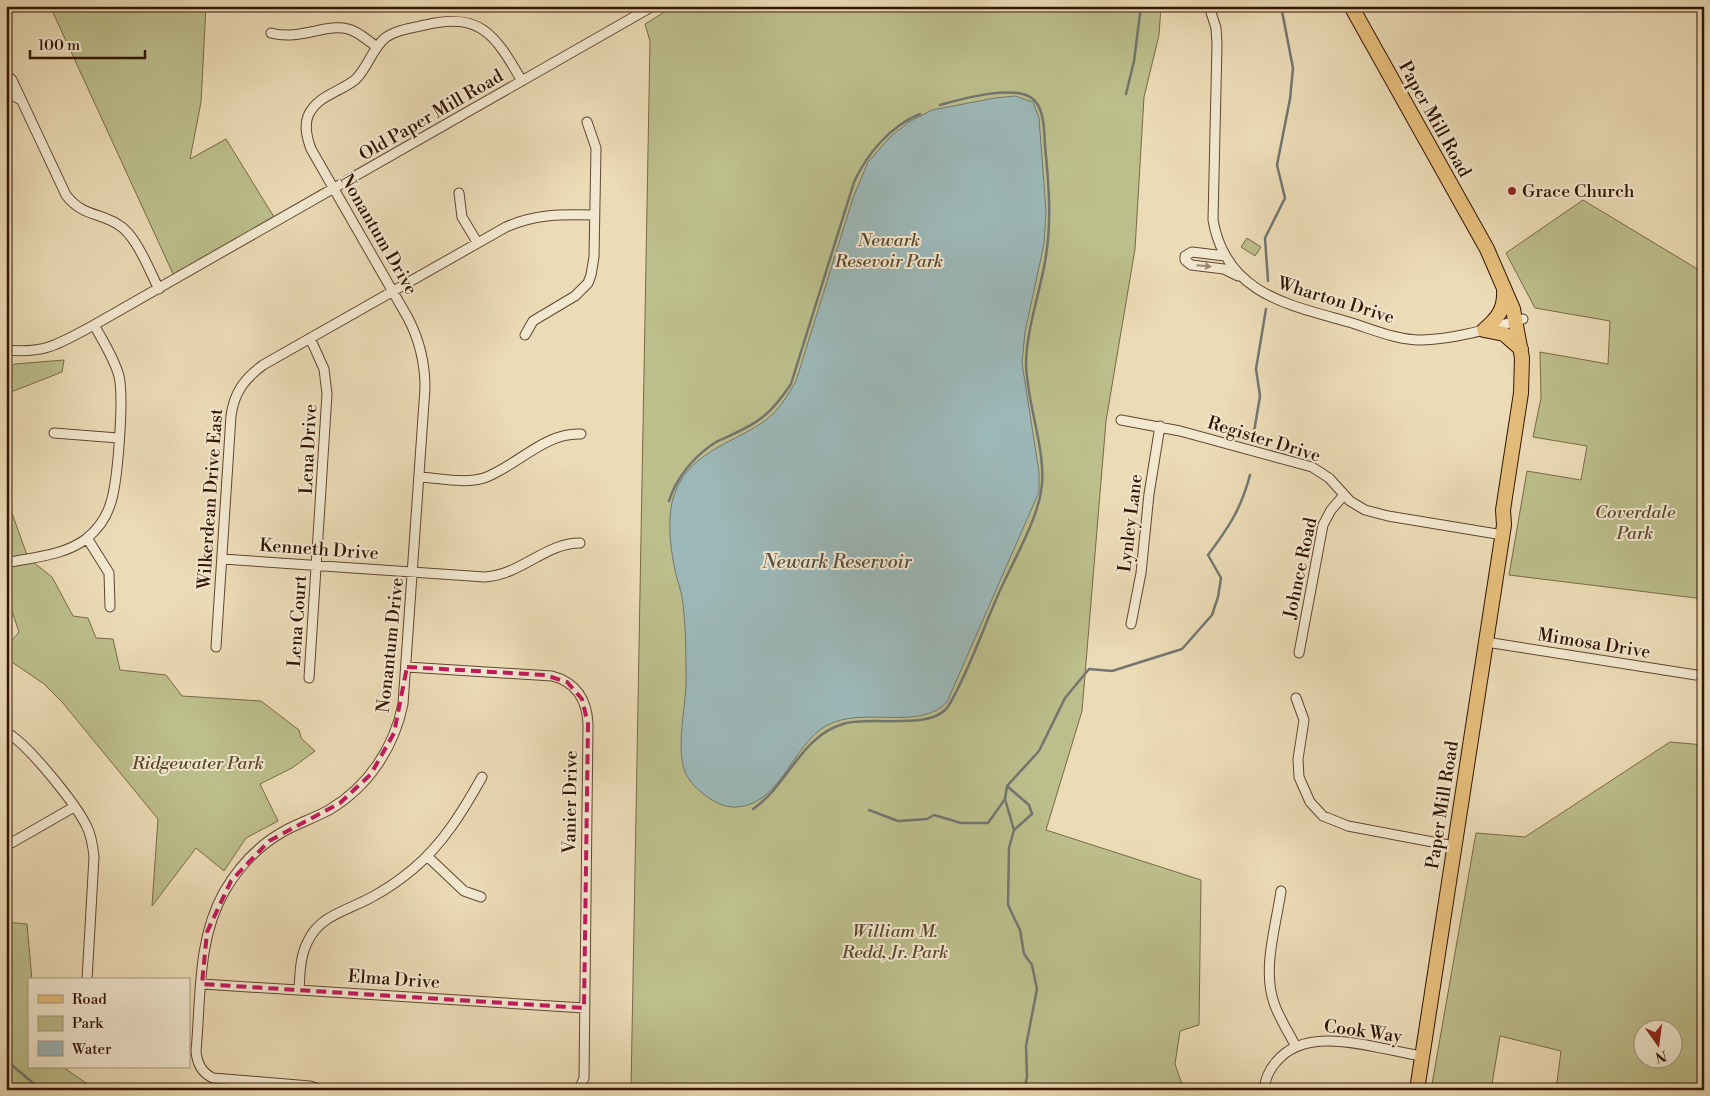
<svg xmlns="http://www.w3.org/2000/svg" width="1710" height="1096" font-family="'Libre Bodoni',serif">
  <rect width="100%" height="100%" fill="#ebdbb6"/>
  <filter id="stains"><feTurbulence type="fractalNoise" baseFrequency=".004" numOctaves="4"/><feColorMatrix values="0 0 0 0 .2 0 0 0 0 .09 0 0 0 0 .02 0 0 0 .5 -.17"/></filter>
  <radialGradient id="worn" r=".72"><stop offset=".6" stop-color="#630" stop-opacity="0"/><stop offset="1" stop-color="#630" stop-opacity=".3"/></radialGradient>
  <!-- green -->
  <path fill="#bcbe8b" stroke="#786946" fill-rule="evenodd" d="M50 6H206L201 102 190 159 226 139 274 217 175 278Z
    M674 6H1161L1159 35 1144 97 1135 249 1106 421 1082 711 1046 830 1201 880 1199 1025 1180 1031 1175 1064 1184 1090H631L650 41 645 24Z
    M1583 200 1704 273V599L1509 575 1527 471 1581 480 1587 446 1533 437 1541 398 1540 352 1608 364 1610 321 1535 308 1506 253Z
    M1247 238 1261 247 1255 256 1241 247Z
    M64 360 62 372 6 394V370L15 364Z
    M6 496 28 558 52 577 73 616 88 618 96 638 113 639 120 670 166 675 182 696 261 701 299 730 301 738 315 751 292 768 260 784 278 821 246 838 224 871 196 848 152 906 158 819 62 702 44 684 6 658V647L19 632 6 593Z
    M1670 742 1704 745V1090H1556L1561 1051 1500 1036 1491 1090H1431L1476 833 1525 837ZM1642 1028H1672V1058H1642Z
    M6 922 27 924 32 980H29V1067H63L96 1090H6Z"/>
  <!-- water -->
  <path fill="#9cb8b8" stroke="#72766f" d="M1015 96 1033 102 1039 118 1046 211 1044 244 1025 332 1022 363 1039 472V492L947 702C920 732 863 705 826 726 792 745 781 804 737 807 719 809 692 789 685 772 676 749 685 710 686 684 686 658 686 630 683 604 682 592 677 581 675 570 670 546 666 513 676 490 692 451 736 442 766 420 779 410 788 395 796 381L853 198 868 162 890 137 909 122 932 110 995 98Z"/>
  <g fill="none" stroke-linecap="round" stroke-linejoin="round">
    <!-- stream -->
    <path stroke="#72766f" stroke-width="2.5" d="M1126 94 1134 61 1141 6
      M1268 281 1265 238 1285 198 1277 165 1290 99 1293 68 1281 6
      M1254 432 1260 396 1256 369 1266 309
      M669 501C676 478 695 455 716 442 732 434 750 428 764 416 775 407 783 396 791 384L854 182C867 154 890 126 920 114
      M1007 786 1029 805 1032 814 1014 830
      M753 809C787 786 801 736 843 724 871 715 933 732 949 705 969 671 982 631 998 595 1012 563 1035 525 1041 492 1048 453 1026 403 1026 362 1027 329 1039 295 1045 262 1052 223 1049 185 1045 146 1044 132 1045 111 1034 100 1017 83 961 99 940 105
      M869 810 898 821 927 819 934 815 961 823H988L1005 799
      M6 1060 41 1090
      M1024 1090 1027 1077 1026 1046 1037 989 1032 965 1024 954 1020 930 1008 905 1009 848 1014 830 1005 799 1007 786 1039 751 1065 698 1089 669 1112 671 1182 649 1212 615 1218 597 1221 578 1208 555C1229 527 1241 509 1250 475"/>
    <!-- canal -->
    <path stroke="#9cb8b8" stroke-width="8" d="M1702 6 1704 7"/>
    <!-- street casing -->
    <g stroke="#61462f" stroke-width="11">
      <path id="street" d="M1209 6 1216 28 1217 44 1213 220C1226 295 1290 305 1352 323 1374 330 1400 341 1423 340 1457 339 1491 328 1523 319
        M271 33C300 41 326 23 348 29 358 31 368 41 377 47
        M6 74 12 80 66 195C83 218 104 212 123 228 139 242 149 270 159 289
        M6 96 12 95 21 100
        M459 193 462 217 477 242
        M1225 256 1192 252 1185 256V260L1191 265 1224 269 1238 276
        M525 335 533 321 575 296 588 283 591 275 594 257 596 148 587 122
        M6 350C46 354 60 343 94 325L653 6
        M1121 420 1180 431 1312 467 1329 478 1350 501 1365 510 1388 516 1503 535
        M54 433 118 438
        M419 477C439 478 465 484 484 478 517 466 545 432 581 434
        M87 538 109 573 110 607
        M222 559 485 577C523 574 545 543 580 543
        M6 563C33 557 63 556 86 539 97 530 106 518 110 505 118 484 124 398 119 376 114 358 103 341 94 325
        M1131 624 1141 573 1149 494 1160 426
        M1486 642 1696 675
        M216 647 231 416C234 393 244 379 263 365L506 227C535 214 562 214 594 215
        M1299 653 1323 525 1331 510 1344 495
        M407 667 552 676C576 682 587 700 588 724L584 1078 579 1090
        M309 678 327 394 324 369 310 338
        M1296 698 1304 720 1298 759 1299 777 1310 802 1323 816 1348 826 1454 846
        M6 732C28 744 76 804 87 827 92 837 93 847 94 857L87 980
        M6 846 74 807
        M427 856 464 891 481 897
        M1281 891C1276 926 1262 969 1274 1003 1279 1018 1288 1031 1295 1045
        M202 984 584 1008
        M299 990C300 973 300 956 308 941 320 915 349 910 372 897 387 889 401 879 413 869 443 844 463 811 482 777
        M321 1090 310 1086 213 1078C202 1073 197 1064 196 1051 201 998 197 940 224 892 239 866 261 843 288 829 302 822 316 817 329 810 368 787 394 748 403 704L425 388C425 362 420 341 408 318L311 149C307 138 304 127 308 116 317 95 341 92 356 79 368 67 372 49 385 38 396 30 411 28 425 25 482 11 496 37 522 81
        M1264 1090C1265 1079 1269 1070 1276 1062 1308 1022 1378 1050 1422 1056"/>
    </g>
    <!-- primary casing -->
    <g stroke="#331402" stroke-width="16">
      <path id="primary" d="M1351 6 1487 249 1513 309 1522 358 1521 393 1503 510 1504 525 1417 1090
        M1484 330C1498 318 1505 309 1504 290
        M1484 330 1504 334 1521 349"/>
    </g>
    <!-- street -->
    <use href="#street" stroke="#f2e8d0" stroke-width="9"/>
    <!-- primary -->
    <use href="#primary" stroke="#e6be7b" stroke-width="14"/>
  </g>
  <!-- one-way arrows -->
  <defs><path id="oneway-solid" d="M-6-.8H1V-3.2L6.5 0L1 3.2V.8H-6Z" transform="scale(1.25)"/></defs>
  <use fill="#9c8973" href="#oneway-solid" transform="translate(1204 266) rotate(5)"/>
  <!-- marked area -->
  <path fill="none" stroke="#c2185b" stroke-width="4" stroke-dasharray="10 6" stroke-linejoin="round" d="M407 667 545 675 567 682 582 699 588 724 584 1008 202 984 207 932 231 881 269 841 340 803 371 774 394 733Z"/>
  <!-- markers -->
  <circle fill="#8f2418" stroke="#f2e8d0" stroke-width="2" cx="1512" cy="191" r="5"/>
  <g text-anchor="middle" stroke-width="4" stroke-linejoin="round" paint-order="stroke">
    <!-- street labels -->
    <g font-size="18" fill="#331402" stroke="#f2e8d0">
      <text transform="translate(431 115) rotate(-30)" y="6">Old Paper Mill Road</text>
      <text transform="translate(1435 119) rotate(61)" y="6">Paper Mill Road</text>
      <text transform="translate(379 234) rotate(60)" y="6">Nonantum Drive</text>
      <text transform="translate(1336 300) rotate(17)" y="6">Wharton Drive</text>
      <text transform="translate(1264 439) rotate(17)" y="6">Register Drive</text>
      <text transform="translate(308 449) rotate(-87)" y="6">Lena Drive</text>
      <text transform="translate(210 499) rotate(-86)" y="6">Wilkerdean Drive East</text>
      <text transform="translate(1130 523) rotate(-83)" y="6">Lynley Lane</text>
      <text transform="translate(319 549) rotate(4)" y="6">Kenneth Drive</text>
      <text transform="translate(1300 568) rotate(-78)" y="6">Johnce Road</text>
      <text transform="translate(297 621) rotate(-86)" y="6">Lena Court</text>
      <text transform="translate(1594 643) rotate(9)" y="6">Mimosa Drive</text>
      <text transform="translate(390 645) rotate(-84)" y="6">Nonantum Drive</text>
      <text transform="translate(570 802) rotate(-89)" y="6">Vanier Drive</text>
      <text transform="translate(1442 805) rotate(-81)" y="6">Paper Mill Road</text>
      <text transform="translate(394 979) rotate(4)" y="6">Elma Drive</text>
      <text transform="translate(1363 1031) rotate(8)" y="6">Cook Way</text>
    </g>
    <!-- poi labels -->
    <g font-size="18" fill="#331402" stroke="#f2e8d0" text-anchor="start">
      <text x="1522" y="197">Grace Church</text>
    </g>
    <!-- park labels -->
    <g font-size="18" font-style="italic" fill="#5c472b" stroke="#f2e8d0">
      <text x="889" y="246">Newark<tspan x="889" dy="21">Resevoir Park</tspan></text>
      <text x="1635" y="518">Coverdale<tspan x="1635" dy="21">Park</tspan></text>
      <text x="198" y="769">Ridgewater Park</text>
      <text x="895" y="937">William M.<tspan x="895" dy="21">Redd, Jr. Park</tspan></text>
    </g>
    <!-- water labels -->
    <g font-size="19" font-style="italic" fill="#584d42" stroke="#f2e8d0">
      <text x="837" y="568">Newark Reservoir</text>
    </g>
  </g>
  <!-- margin -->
  <rect width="1710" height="1096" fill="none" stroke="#ebdbb6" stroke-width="25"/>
  <rect x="8" y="8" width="1695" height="1081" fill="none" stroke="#331402" stroke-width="2.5"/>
  <rect x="12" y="12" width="1685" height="1071" fill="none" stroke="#331402"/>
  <!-- legend -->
  <rect x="28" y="978" width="162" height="90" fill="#f2e8d0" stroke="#a6937e"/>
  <rect x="38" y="995" width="25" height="8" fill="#e6be7b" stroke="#a6937e"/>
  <text x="72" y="1004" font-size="15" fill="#331402">Road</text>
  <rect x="38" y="1016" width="25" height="15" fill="#bcbe8b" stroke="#a6937e"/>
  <text x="72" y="1028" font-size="15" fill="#331402">Park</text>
  <rect x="38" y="1041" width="25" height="15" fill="#9cb8b8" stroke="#a6937e"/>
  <text x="72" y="1054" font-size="15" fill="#331402">Water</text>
  <!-- north arrow -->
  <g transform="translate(1658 1044) rotate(166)"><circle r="24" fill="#f2e8d0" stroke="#a6937e"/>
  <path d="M0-4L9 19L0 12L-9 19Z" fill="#8f2418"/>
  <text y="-8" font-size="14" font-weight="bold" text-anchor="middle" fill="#331402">N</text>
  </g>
  <!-- scale -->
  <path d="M30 50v8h115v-8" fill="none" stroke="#331402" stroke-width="2.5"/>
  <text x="38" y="50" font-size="15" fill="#331402" stroke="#f2e8d0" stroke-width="4" paint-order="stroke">100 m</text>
  <rect width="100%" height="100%" filter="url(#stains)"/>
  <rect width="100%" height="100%" fill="url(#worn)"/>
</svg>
